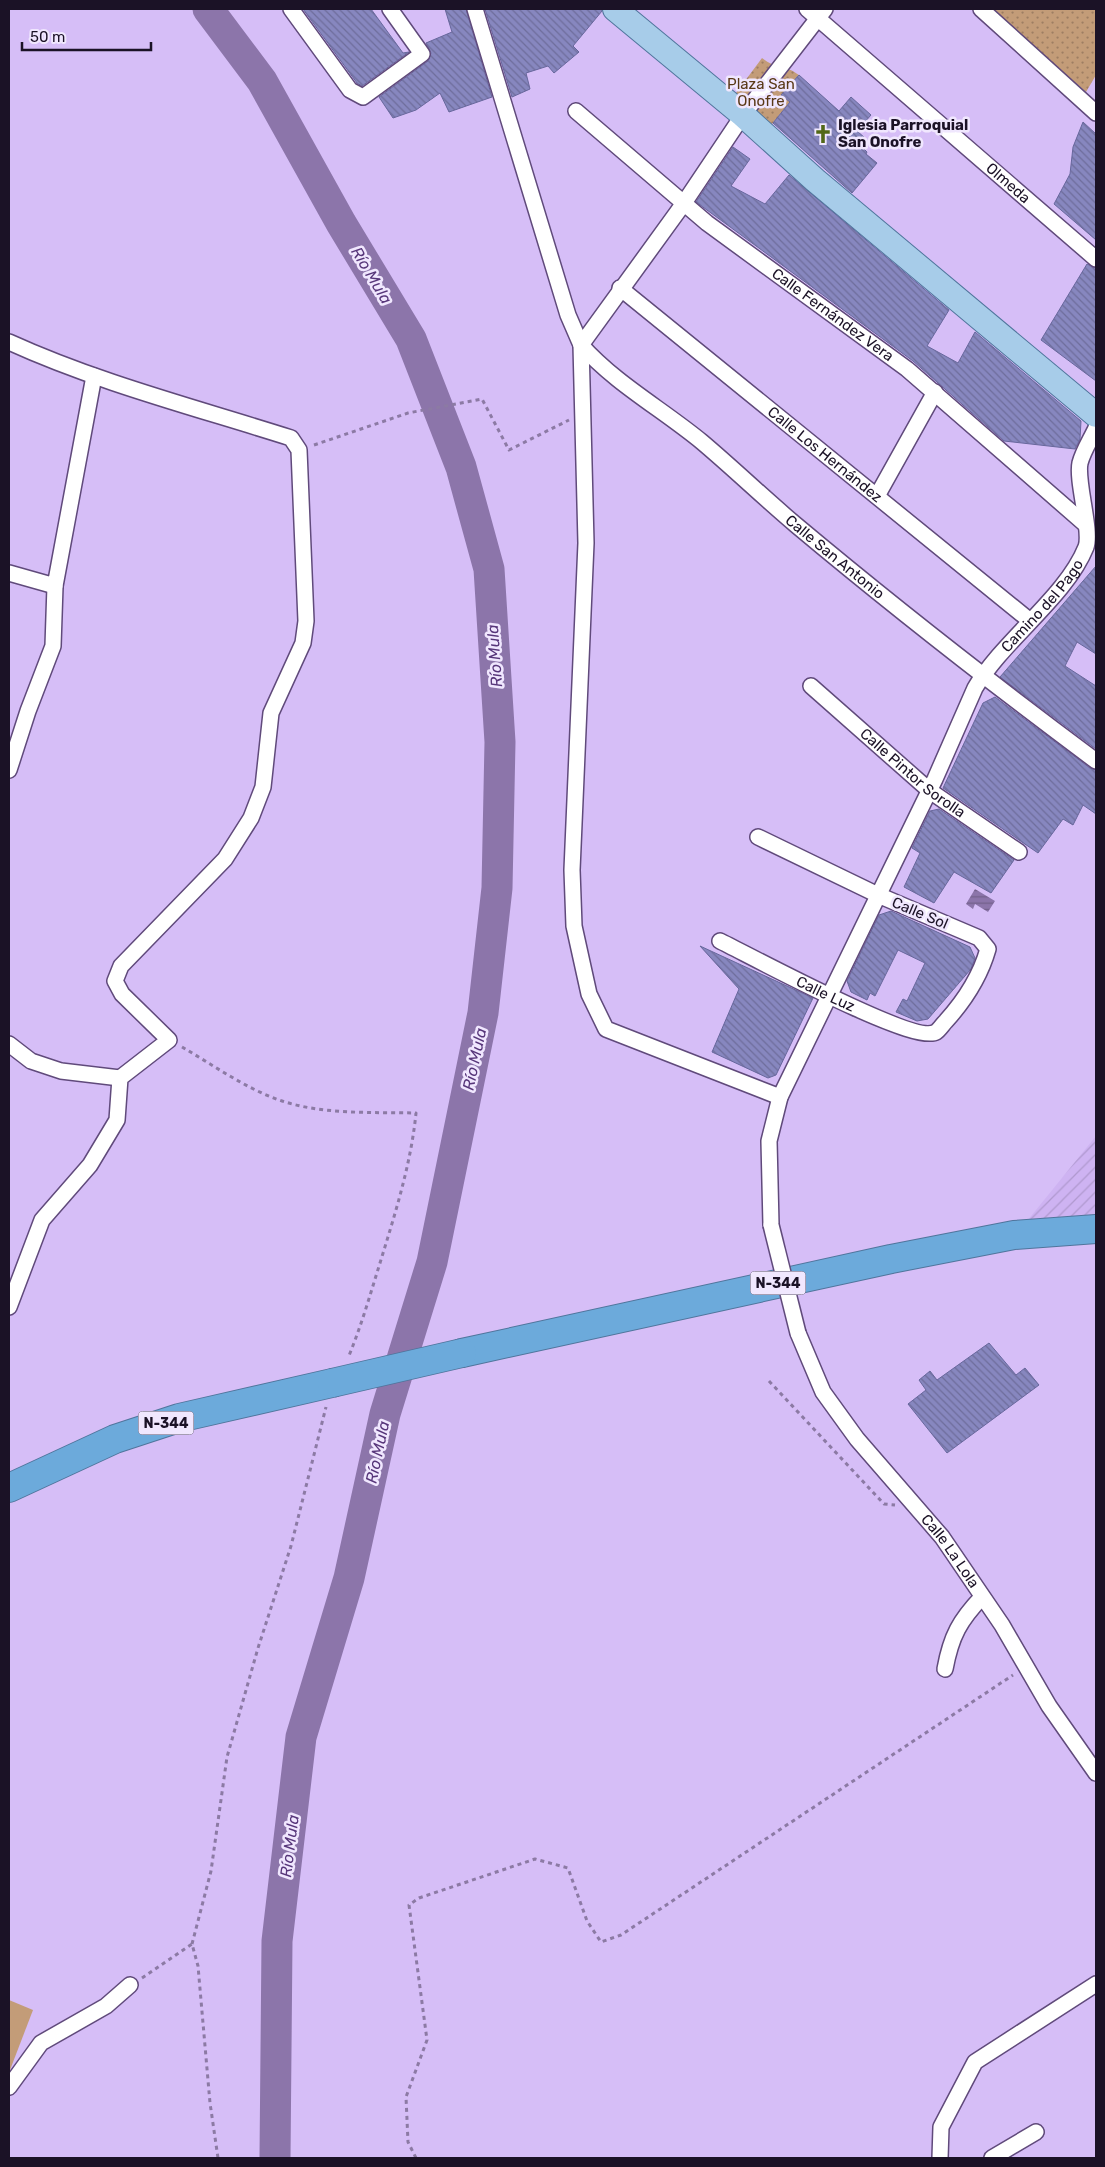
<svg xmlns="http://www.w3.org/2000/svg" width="1105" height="2167" font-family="Rubik,sans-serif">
  <defs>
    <pattern id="industrial-furrows" width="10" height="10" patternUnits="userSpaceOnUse" patternTransform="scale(1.25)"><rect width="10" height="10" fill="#ceb3f2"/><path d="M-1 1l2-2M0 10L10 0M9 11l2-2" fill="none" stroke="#b099cf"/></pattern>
    <pattern id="grass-dots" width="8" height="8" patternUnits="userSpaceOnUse" patternTransform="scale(1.25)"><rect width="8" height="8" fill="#c39c78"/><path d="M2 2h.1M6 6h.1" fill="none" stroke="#9e7e62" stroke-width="1.8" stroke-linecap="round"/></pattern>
    <pattern id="water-rules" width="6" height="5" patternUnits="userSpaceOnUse" patternTransform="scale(1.25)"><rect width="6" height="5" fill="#8c75aa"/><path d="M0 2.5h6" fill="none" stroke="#725f8a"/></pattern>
    <pattern id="building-back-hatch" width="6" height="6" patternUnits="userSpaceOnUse" patternTransform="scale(1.25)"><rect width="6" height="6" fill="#8787bf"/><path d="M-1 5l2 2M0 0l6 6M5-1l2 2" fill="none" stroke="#6e6d9b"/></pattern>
  </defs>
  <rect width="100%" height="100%" fill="#d6bef7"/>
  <!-- industrial -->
  <path fill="url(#industrial-furrows)" d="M1096 1136V1220L1027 1221Z"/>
  <!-- grass -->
  <path fill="url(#grass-dots)" d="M989 9H1096V75L1086 92Z
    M762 58C777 70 784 64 799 75L782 94 790 102 772 124 733 97Z"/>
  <!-- pitch -->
  <path fill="#c39c78" d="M9 2000 33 2010 10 2070 9 2069Z"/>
  <!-- water -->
  <path fill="url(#water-rules)" d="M975 889 995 901 988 912 975 904 973 909 966 904Z"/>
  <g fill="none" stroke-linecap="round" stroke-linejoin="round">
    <!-- river -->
    <path stroke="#8c75aa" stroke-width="31" d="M208 9 262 81 341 223 411 339 461 467 489 569 500 742 497 888 483 1013 432 1262 385 1414 349 1578 301 1737 277 1941 275 2158"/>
  </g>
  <!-- building -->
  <path fill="url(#building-back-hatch)" stroke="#67679c" d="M303 9H371L403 53 409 52 362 86 357 83Z
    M445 9H466L492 97 449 112 440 93 416 110 393 118 379 97 428 61 431 53 426 43 452 32Z
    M485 9H602V11L573 46 579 52 554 73 548 66 526 73 530 89 512 97Z
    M799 75 839 111 851 97 871 115 857 131 865 138 860 145 867 152 866 154 877 163 852 193 773 123 790 102 781 95Z
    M1083 122 1096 134V240L1054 204 1070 174 1073 147Z
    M733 147 750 159 731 186 765 204 789 175 949 310 927 346 958 363 975 332 1081 421 1080 439 1075 449 1004 441 913 361 696 202Z
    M1087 264 1096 268V381L1041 340Z
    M1096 566V654L1077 642 1065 666 1096 686V749L1000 677Z
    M995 697 1090 768 1096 770V814L1083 805 1073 825 1063 819 1038 853 943 788 983 703Z
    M939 809 1014 860 991 893 954 872 934 903 904 887 920 853 912 848 930 811Z
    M891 911 970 947 975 958 971 969 928 1019 917 1021 896 1012 903 999 907 1001 925 963 898 950 875 996 870 993 867 1000 851 992 847 981 879 915Z
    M700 946 813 998 776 1075 768 1078 712 1052 739 989Z
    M989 1343 1016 1375 1025 1368 1039 1385 947 1453 908 1404 926 1390 919 1380 930 1371 937 1380Z"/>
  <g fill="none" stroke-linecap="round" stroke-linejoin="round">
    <!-- street casing -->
    <g stroke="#604a7b" stroke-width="18">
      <g id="street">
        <path d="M291 9 350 90 363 97 422 54 390 9"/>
        <path d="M475 9 568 315 581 345 586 543 572 870 574 926 589 994 606 1029 780 1097"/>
        <path id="s1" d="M807 9 1096 259"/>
        <path d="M981 9 1096 113"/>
        <path id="s2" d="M576 111 707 223 907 369 1085 524"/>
        <path id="s3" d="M620 288 1029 620"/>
        <path d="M9 342C99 383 197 408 291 438L299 450 306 621 303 643 271 713 263 787 251 818 225 859 121 966 115 981 122 994 169 1040 120 1078 117 1120 90 1165 42 1220 9 1307"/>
        <path id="s4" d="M581 345C616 384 662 409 702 442 734 469 764 498 796 525 894 607 994 685 1096 761"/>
        <path d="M581 345 684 203 743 115 825 9"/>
        <path d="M877 496 935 392"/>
        <path d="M9 573 55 586 94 376"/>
        <path id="s5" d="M811 686 930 791 1019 852"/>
        <path d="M9 770 28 711 53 646 55 586"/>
        <path id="s6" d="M720 941C749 955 914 1045 936 1032 939 1030 943 1024 946 1021 965 1000 980 977 988 949L979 938 878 895 758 837"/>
        <path d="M9 1044 31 1061 61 1071 120 1078"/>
        <path id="s7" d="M771 1225 769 1141 780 1097 935 779 975 688C1004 639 1066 597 1086 547 1092 531 1076 481 1080 463 1083 451 1091 439 1096 428"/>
        <path id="s8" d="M798 1333 823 1392 857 1439 942 1537 1002 1625 1049 1706 1096 1773"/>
        <path d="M945 1669C951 1636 960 1620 982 1597"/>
        <path d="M9 2087 41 2043 106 2006 130 1985"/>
        <path d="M940 2158 941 2127 975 2062 1096 1984"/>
        <path d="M992 2158 1036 2132"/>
      </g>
    </g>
    <!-- primary casing -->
    <g stroke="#50759c" stroke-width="26">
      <path id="primary" d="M615 9 743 115 815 180 1096 415"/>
    </g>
    <!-- highway casing -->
    <g stroke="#50759c" stroke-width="30">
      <path id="highway" d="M462 1353 891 1259 1014 1235 1096 1229
        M9 1488 115 1439 179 1418 332 1383"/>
    </g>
    <!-- path -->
    <path stroke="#8c7aa4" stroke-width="3" stroke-dasharray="4 4" stroke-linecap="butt" d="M314 445 408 413 482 399 509 450 569 420
      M182 1047C213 1065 245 1088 279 1100 322 1115 371 1112 416 1113 411 1164 395 1214 380 1263 370 1295 361 1327 348 1358
      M769 1381 884 1504 895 1505
      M192 1944 211 1871 227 1757 258 1648 291 1546 326 1407
      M142 1978 192 1944 198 1966 210 2103 218 2158
      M416 2158 408 2142 406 2097 427 2040 409 1905 419 1898 535 1859 568 1868 587 1921 601 1942 621 1935 1013 1675"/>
    <!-- street -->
    <use href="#street" stroke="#fff" stroke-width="15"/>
    <!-- primary -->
    <use href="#primary" stroke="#a7cce9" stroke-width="24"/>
    <!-- highway -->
    <use href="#highway" stroke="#6caadb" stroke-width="28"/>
    <!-- street-bridge casing -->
    <g stroke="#604a7b" stroke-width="18" stroke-linecap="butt">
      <path id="street-bridge" d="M771 1225 798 1333"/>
    </g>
    <!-- highway-bridge casing -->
    <g stroke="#50759c" stroke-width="30" stroke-linecap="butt">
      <path id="highway-bridge" d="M332 1383 462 1353"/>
    </g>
    <!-- street-bridge -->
    <use href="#street-bridge" stroke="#fff" stroke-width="15"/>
    <!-- highway-bridge -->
    <use href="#highway-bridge" stroke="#6caadb" stroke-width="28"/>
  </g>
  <!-- icons -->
  <defs>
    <g id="church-bare" transform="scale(1.5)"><path d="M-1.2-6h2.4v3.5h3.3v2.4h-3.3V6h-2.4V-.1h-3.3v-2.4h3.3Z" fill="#526817" stroke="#f0e7fe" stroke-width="2.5" paint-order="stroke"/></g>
  </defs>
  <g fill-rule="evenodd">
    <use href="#church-bare" x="823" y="134"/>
  </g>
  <g text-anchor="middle" stroke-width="5" stroke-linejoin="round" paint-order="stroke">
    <!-- shield labels -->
    <g fill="#f0e7fe" stroke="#5b5267" stroke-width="1">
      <rect x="750.5" y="1271.5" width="55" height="23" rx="4"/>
      <rect x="138.5" y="1411.5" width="55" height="23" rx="4"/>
    </g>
    <g font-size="14" font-weight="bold" fill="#1b1226">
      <text x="778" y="1288">N-344</text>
      <text x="166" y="1428">N-344</text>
    </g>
    <!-- park labels -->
    <g font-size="15" fill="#593816" stroke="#f0e7fe">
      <text x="761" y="89">Plaza San<tspan x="761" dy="17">Onofre</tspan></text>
    </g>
    <!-- poi labels -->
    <g font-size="15" font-weight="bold" fill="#1b1226" stroke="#f0e7fe" text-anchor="start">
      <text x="838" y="130">Iglesia Parroquial<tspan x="838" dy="17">San Onofre</tspan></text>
    </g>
    <!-- street labels -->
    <g font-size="15" fill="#1b1226" stroke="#f0e7fe">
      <text dy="5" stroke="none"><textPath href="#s1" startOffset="266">Olmeda</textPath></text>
      <text dy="5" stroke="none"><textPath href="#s2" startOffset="328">Calle Fernández Vera</textPath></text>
      <text dy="5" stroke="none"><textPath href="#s3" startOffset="264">Calle Los Hernández</textPath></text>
      <text dy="5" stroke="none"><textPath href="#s4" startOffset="331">Calle San Antonio</textPath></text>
      <text dy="5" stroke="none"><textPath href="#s7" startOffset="689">Camino del Pago</textPath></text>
      <text dy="5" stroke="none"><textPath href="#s5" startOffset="134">Calle Pintor Sorolla</textPath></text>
      <text transform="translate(920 913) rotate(23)" y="5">Calle Sol</text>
      <text dy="5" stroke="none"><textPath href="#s6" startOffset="118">Calle Luz</textPath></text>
      <text dy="5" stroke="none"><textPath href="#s8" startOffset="268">Calle La Lola</textPath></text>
    </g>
    <!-- water labels -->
    <g font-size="16" font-style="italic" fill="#57367a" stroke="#f0e7fe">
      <text transform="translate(372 275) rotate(59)" y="6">Río Mula</text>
      <text transform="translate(494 656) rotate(-94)" y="6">Río Mula</text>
      <text transform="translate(474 1059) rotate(-78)" y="6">Río Mula</text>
      <text transform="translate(377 1452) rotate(-78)" y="6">Río Mula</text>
      <text transform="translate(289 1846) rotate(-83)" y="6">Río Mula</text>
    </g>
  </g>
  <!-- border -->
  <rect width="1105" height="2167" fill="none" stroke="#1b1226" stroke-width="20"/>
  <!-- scale -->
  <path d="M22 42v8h129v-8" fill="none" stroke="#1b1226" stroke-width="2.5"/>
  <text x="30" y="42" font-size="15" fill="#1b1226" stroke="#f0e7fe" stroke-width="4" paint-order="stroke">50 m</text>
</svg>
